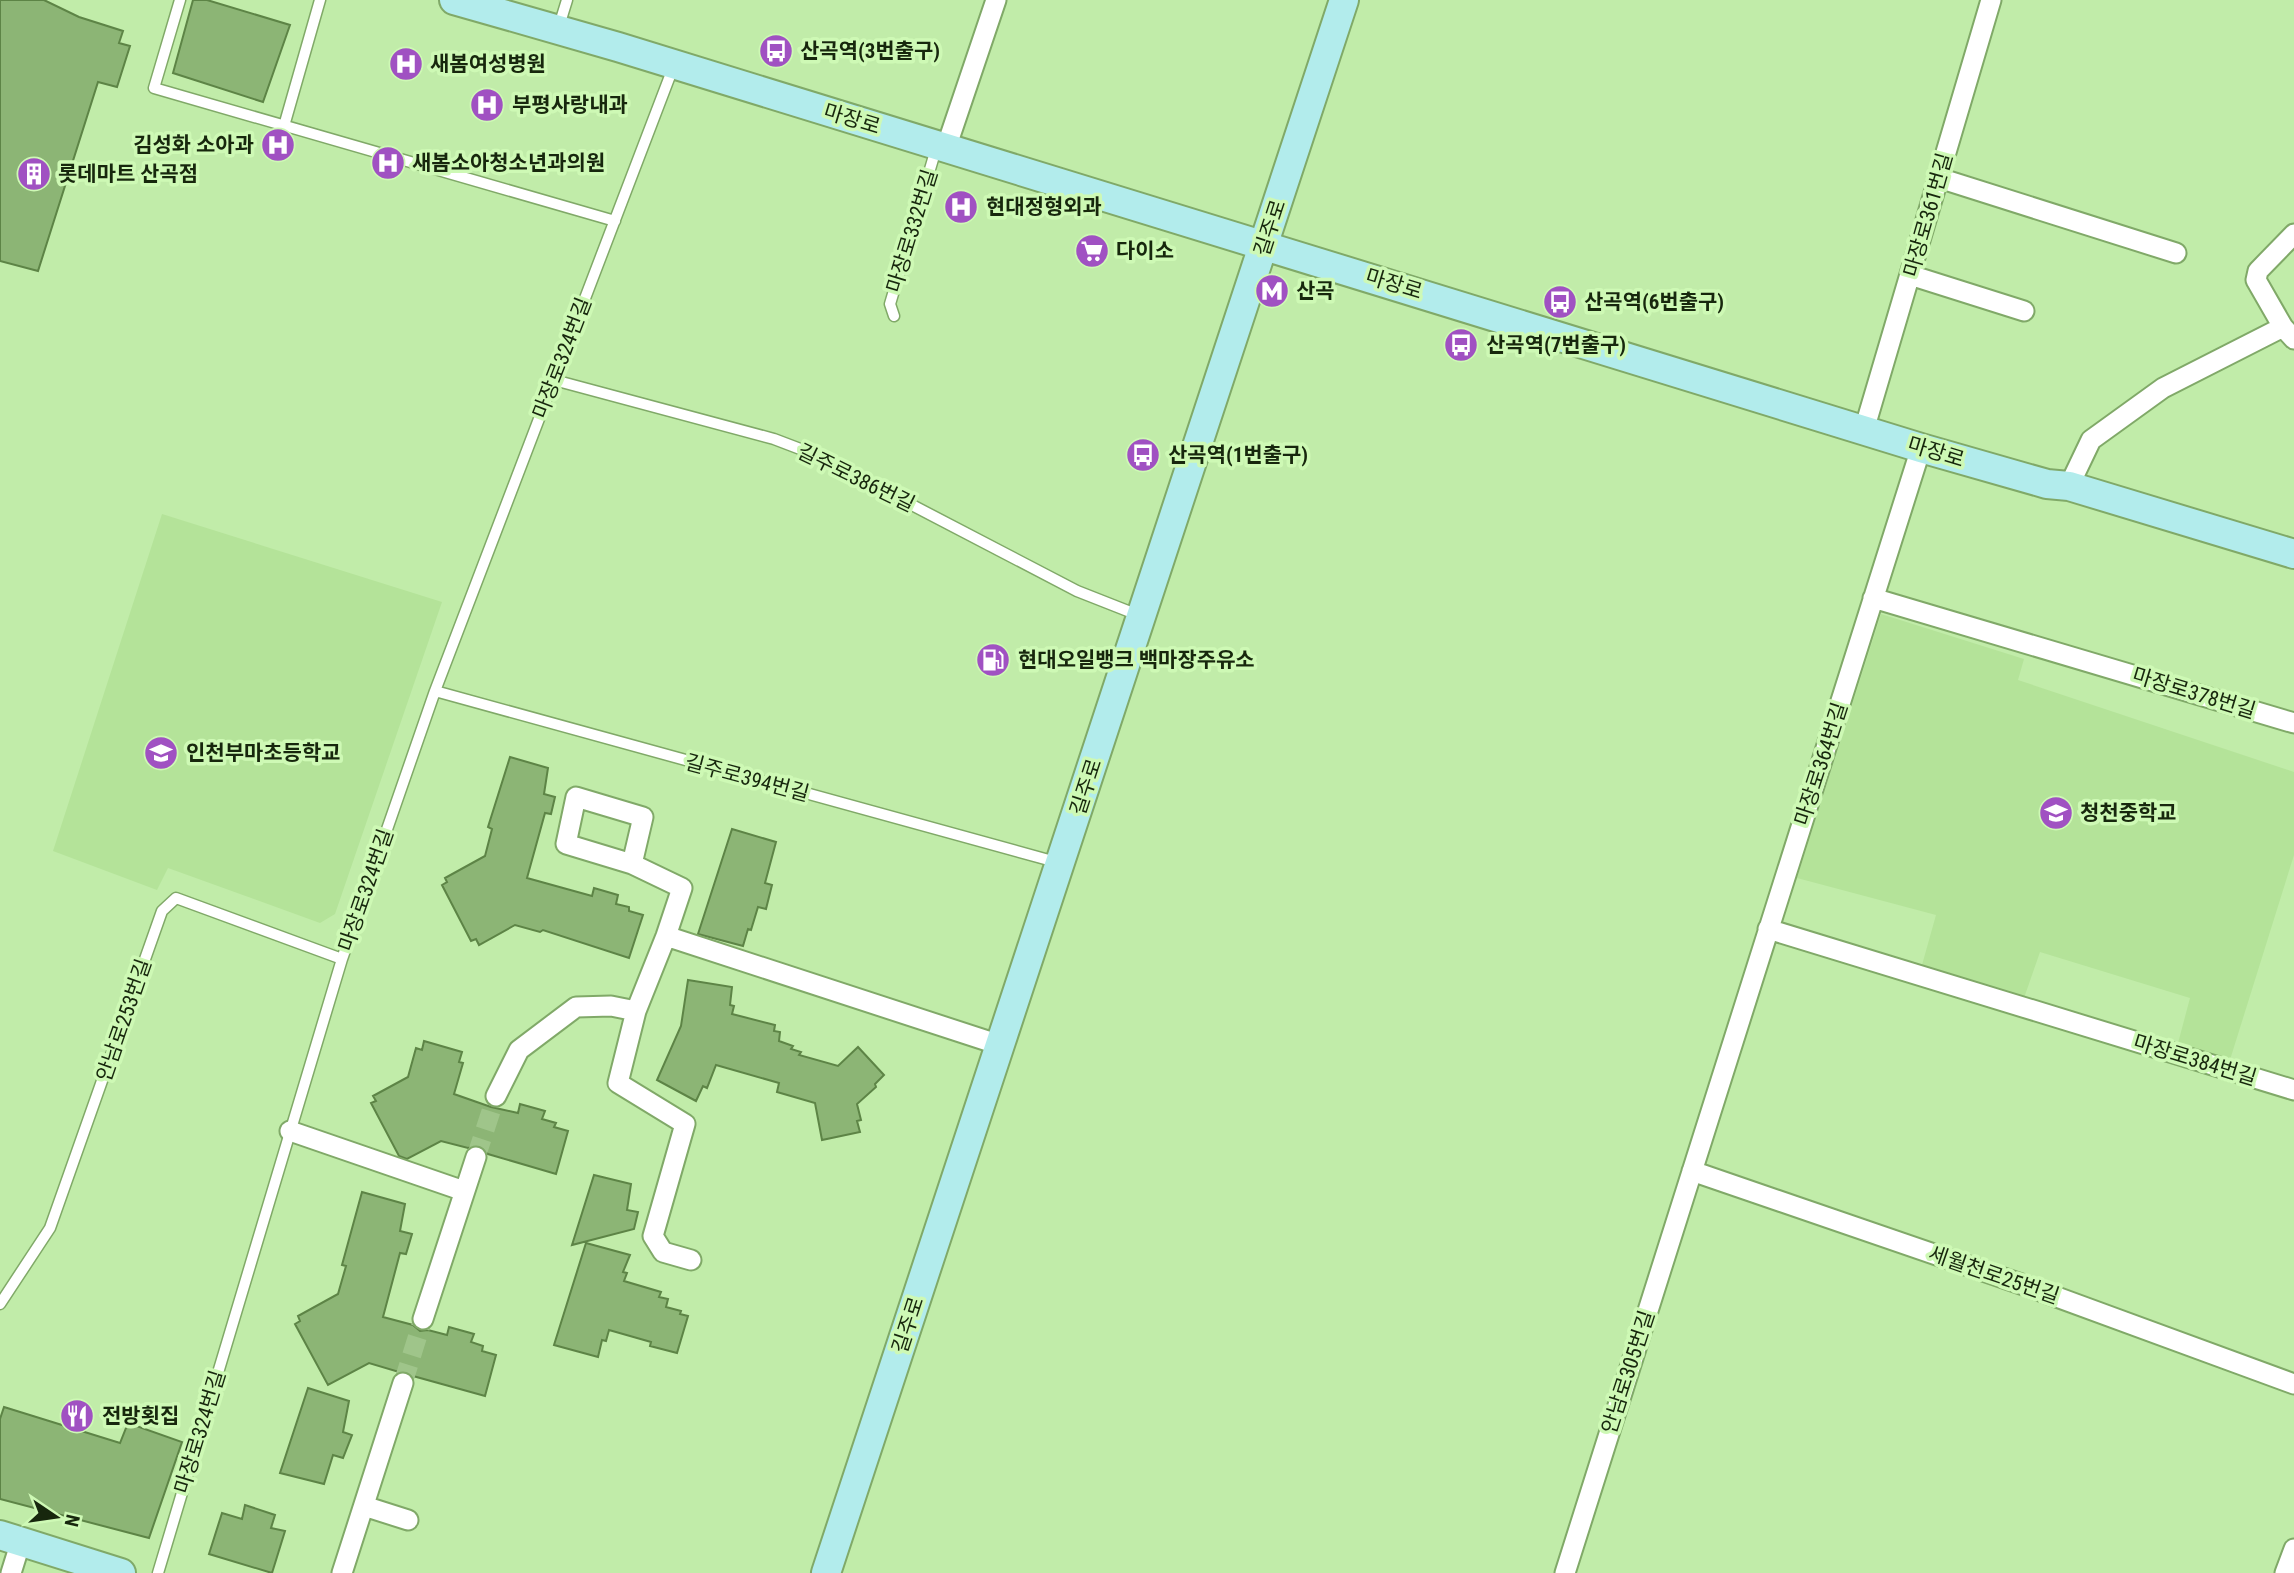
<svg xmlns="http://www.w3.org/2000/svg" width="2294" height="1573" font-family="'Roboto Condensed','Noto Sans KR',sans-serif">
  <rect width="100%" height="100%" fill="#c1eca9"/>
  <!-- built -->
  <path fill="#b4e399" d="M162 514 442 602 335 914 320 923 168 868 157 890 53 851Z
    M1881 614 2024 659 2018 680 2294 772V855L2229 1063 2177 1047 2190 998 2040 952 2024 998 1922 965 1936 915 1797 878Z"/>
  <!-- building -->
  <path fill="#8cb575" stroke="#5d8446" stroke-width="2" d="M0 0H44L79 17 123 31 119 43 130 46 117 87 98 82 38 271 0 261Z
    M193 0H207L290 25 263 102 173 73Z
    M510 757 548 768 544 794 555 797 551 814 545 813 527 878 592 896 594 888 618 895 616 904 629 907V911L643 915 629 958 543 930 540 932 515 925 479 945 476 939 471 941 442 885 447 882 445 878 485 856 492 829 488 827Z
    M732 829 776 842 765 883 772 885 766 909 758 907 751 930 748 929 743 946 698 934Z
    M688 980 732 987 730 1005 734 1006 732 1014 775 1025 774 1031 780 1032 779 1041 793 1046 791 1049 801 1052 799 1055 838 1066 858 1047 884 1075 875 1084 876 1087 857 1104 861 1120 857 1121 860 1132 822 1140 815 1103 777 1092 779 1083 716 1065 707 1088 703 1086 696 1101 657 1080 681 1026Z
    M424 1041 462 1052 459 1062 463 1063 454 1094 491 1107 518 1113 520 1104 545 1111 542 1119 556 1123 554 1127 568 1131 556 1174 488 1154 479 1145 468 1148 441 1141 407 1159 399 1156 371 1103 376 1101 373 1096 408 1077 416 1048 422 1050Z
    M594 1175 631 1184 627 1210 638 1212 634 1229 572 1245Z
    M362 1192 405 1204 400 1231 412 1234 406 1254 400 1253 383 1317 413 1325 420 1331 428 1330 447 1335 449 1327 474 1334 471 1342 483 1346 482 1351 496 1355 485 1396 413 1376 406 1371 399 1372 369 1363 328 1385 295 1324 300 1321 298 1316 338 1294 346 1266 342 1265Z
    M586 1243 630 1255 623 1272 627 1273 624 1281 661 1292 659 1297 668 1299 666 1307 681 1311 680 1314 688 1316 677 1353 650 1346 651 1342 609 1330 606 1341 602 1340 598 1357 554 1345Z
    M308 1388 349 1401 343 1432 352 1435 343 1458 333 1455 324 1484 280 1473Z
    M4 1407 120 1443 128 1423 182 1442 149 1538 0 1499V1419Z
    M245 1505 275 1515 271 1528 285 1531 272 1573 209 1554 222 1513 242 1519Z"/>
  <g fill="none" stroke-linecap="round" stroke-linejoin="round">
    <!-- street-tunnel -->
    <path stroke="#9fc58a" stroke-width="19" stroke-dasharray="19 10" stroke-linecap="butt" d="M476 1157 496 1096
      M403 1383 423 1319"/>
    <!-- lane casing -->
    <g stroke="#80a968" stroke-width="13">
      <path id="lane" d="M180 0 154 88 615 221
        M559 26 567 0
        M284 126 320 0
        M894 316 890 304 936 149
        M554 380 774 439 816 455 1077 591 1138 615
        M435 691 1056 862
        M0 1304 50 1228 162 911 176 898 342 959
        M158 1573 342 959 435 691 673 68"/>
    </g>
    <!-- street casing -->
    <g stroke="#80a968" stroke-width="23">
      <path id="street" d="M946 148 996 0
        M1939 178 2176 253
        M2294 234 2258 271 2256 280 2283 327 2294 339
        M1910 275 2024 311
        M1864 430 1991 0
        M2069 486 2091 440 2163 388 2283 327
        M1873 598 2294 723
        M632 864 643 817 576 797 566 844 632 864 682 888 666 936 636 1011 618 1083 685 1124 653 1236 663 1252 691 1260
        M1768 929 2294 1090
        M666 936 1000 1045
        M496 1096 519 1050 576 1007 611 1006 636 1011
        M290 1131 464 1191
        M1692 1171 2024 1285 2294 1384
        M423 1319 476 1157
        M364 1506 408 1520
        M11 1573 21 1541
        M342 1573 403 1383
        M1565 1573 1921 448
        M2285 1573 2294 1549"/>
    </g>
    <!-- secondary casing -->
    <g stroke="#80a968" stroke-width="32">
      <path id="secondary" d="M454 0 618 47 1921 448 2047 484 2069 486 2294 554
        M0 1535 121 1573
        M826 1573 1344 0"/>
    </g>
    <!-- lane -->
    <use href="#lane" stroke="#fff" stroke-width="10"/>
    <!-- street -->
    <use href="#street" stroke="#fff" stroke-width="19"/>
    <!-- secondary -->
    <use href="#secondary" stroke="#b2ecec" stroke-width="28"/>
  </g>
  <!-- icons -->
  <defs>
    <g id="bus-disc" transform="scale(1.75)"><circle r="9.5" fill="#a051c2" stroke="#cef9b5"/><path d="M-5-6H5V4H4V6H2V4H-2V6H-4V4H-5ZM-3.5-4V0h7V-4ZM-3.5 1.2v1.5H-2V1.2ZM2 1.2v1.5H3.5V1.2Z" fill="#fff"/></g>
    <g id="hospital-disc" transform="scale(1.75)"><circle r="9.5" fill="#a051c2" stroke="#cef9b5"/><path d="M-5-5h3v3.5h4V-5h3V5h-3V1.5h-4V5h-3Z" fill="#fff"/></g>
    <g id="building-disc" transform="scale(1.75)"><circle r="9.5" fill="#a051c2" stroke="#cef9b5"/><path d="M-4-6H4V6H1V3H-1V6H-4ZM-2.5-4.3h1.7v1.8h-1.7ZM.8-4.3h1.7v1.8H.8ZM-2.5-1h1.7V.8h-1.7ZM.8-1h1.7V.8H.8Z" fill="#fff"/></g>
    <g id="supermarket-disc" transform="scale(1.75)"><circle r="9.5" fill="#a051c2" stroke="#cef9b5"/><path d="M-6-5.5h2.5l.6 2H6L4.5 2H-2.5L-4.4-4H-6ZM-1.5 3.2a1.3 1.3 0 1 0 .1 0ZM3 3.2a1.3 1.3 0 1 0 .1 0Z" fill="#fff"/></g>
    <g id="metro-disc" transform="scale(1.75)"><circle r="9.5" fill="#a051c2" stroke="#cef9b5"/><path d="M-5.5 5V-5H-3L0 0L3-5H5.5V5H3V-.5L0 4L-3-.5V5Z" fill="#fff"/></g>
    <g id="fuel-disc" transform="scale(1.75)"><circle r="9.5" fill="#a051c2" stroke="#cef9b5"/><path d="M-5.5-6h7V0h2V4h1.3V-2.5L3-4.5l.8-.8L6-3V5H2.5V1h-1V6h-7ZM-4.2-4.7v3.2H.2V-4.7Z" fill="#fff"/></g>
    <g id="school-disc" transform="scale(1.75)"><circle r="9.5" fill="#a051c2" stroke="#cef9b5"/><path d="M0-5L7-2L0 1L-7-2ZM-4 1L0 2.5L4 1V4Q0 6-4 4Z" fill="#fff"/></g>
    <g id="restaurant-disc" transform="scale(1.75)"><circle r="9.5" fill="#a051c2" stroke="#cef9b5"/><path d="M-5-6h1v4h1v-4h1v4h1v-4h1v5L-1.5 .5V6h-2V.5L-5-1ZM5-6V6H3V1.5H1.5Q1.5-4 5-6Z" fill="#fff"/></g>
  </defs>
  <g fill-rule="evenodd">
    <use href="#bus-disc" x="776" y="51"/>
    <use href="#hospital-disc" x="406" y="64"/>
    <use href="#hospital-disc" x="487" y="105"/>
    <use href="#hospital-disc" x="278" y="145"/>
    <use href="#hospital-disc" x="388" y="163"/>
    <use href="#building-disc" x="34" y="174"/>
    <use href="#hospital-disc" x="961" y="207"/>
    <use href="#supermarket-disc" x="1092" y="251"/>
    <use href="#metro-disc" x="1272" y="291"/>
    <use href="#bus-disc" x="1560" y="302"/>
    <use href="#bus-disc" x="1461" y="345"/>
    <use href="#bus-disc" x="1143" y="455"/>
    <use href="#fuel-disc" x="993" y="660"/>
    <use href="#school-disc" x="161" y="753"/>
    <use href="#school-disc" x="2056" y="813"/>
    <use href="#restaurant-disc" x="77" y="1416"/>
  </g>
  <g text-anchor="middle" stroke-width="7" stroke-linejoin="round" paint-order="stroke">
    <!-- poi labels -->
    <g font-size="21" font-weight="bold" fill="#17270d" stroke="#cef9b5" text-anchor="start">
      <text x="800" y="58">산곡역(3번출구)</text>
      <text x="430" y="71">새봄여성병원</text>
      <text x="512" y="112">부평사랑내과</text>
      <text x="254" y="152" text-anchor="end">김성화 소아과</text>
      <text x="412" y="170">새봄소아청소년과의원</text>
      <text x="58" y="181">롯데마트 산곡점</text>
      <text x="986" y="214">현대정형외과</text>
      <text x="1116" y="258">다이소</text>
      <text x="1296" y="298">산곡</text>
      <text x="1584" y="309">산곡역(6번출구)</text>
      <text x="1486" y="352">산곡역(7번출구)</text>
      <text x="1168" y="462">산곡역(1번출구)</text>
      <text x="1018" y="667">현대오일뱅크 백마장주유소</text>
      <text x="186" y="760">인천부마초등학교</text>
      <text x="2080" y="820">청천중학교</text>
      <text x="102" y="1423">전방횟집</text>
    </g>
    <!-- street labels -->
    <g font-size="21" fill="#17270d" stroke="#cef9b5">
      <text transform="translate(852 119) rotate(17)" y="7">마장로</text>
      <text transform="translate(1928 215) rotate(-74)" y="7">마장로361번길</text>
      <text transform="translate(1270 228) rotate(-72)" y="7">길주로</text>
      <text transform="translate(912 231) rotate(-73)" y="7">마장로332번길</text>
      <text transform="translate(1394 284) rotate(17)" y="7">마장로</text>
      <text transform="translate(562 358) rotate(-69)" y="7">마장로324번길</text>
      <text transform="translate(1936 452) rotate(17)" y="7">마장로</text>
      <text transform="translate(856 478) rotate(26)" y="7">길주로386번길</text>
      <text transform="translate(2194 693) rotate(17)" y="7">마장로378번길</text>
      <text transform="translate(1821 764) rotate(-72)" y="7">마장로364번길</text>
      <text transform="translate(747 778) rotate(15)" y="7">길주로394번길</text>
      <text transform="translate(1086 787) rotate(-72)" y="7">길주로</text>
      <text transform="translate(366 890) rotate(-71)" y="7">마장로324번길</text>
      <text transform="translate(124 1020) rotate(-71)" y="7">안남로253번길</text>
      <text transform="translate(2195 1060) rotate(17)" y="7">마장로384번길</text>
      <text transform="translate(1994 1275) rotate(19)" y="7">세월천로25번길</text>
      <text transform="translate(908 1325) rotate(-72)" y="7">길주로</text>
      <text transform="translate(1628 1372) rotate(-72)" y="7">안남로305번길</text>
      <text transform="translate(200 1432) rotate(-73)" y="7">마장로324번길</text>
    </g>
  </g>
  <!-- north arrow -->
  <g transform="translate(56 1517) rotate(103)" stroke="#cef9b5" stroke-width="5" paint-order="stroke">
  <path d="M0-5L12 26L0 18L-12 26Z" fill="#17270d"/>
  <text y="-10" font-size="19" font-weight="bold" text-anchor="middle" fill="#17270d">N</text>
  </g>
</svg>
